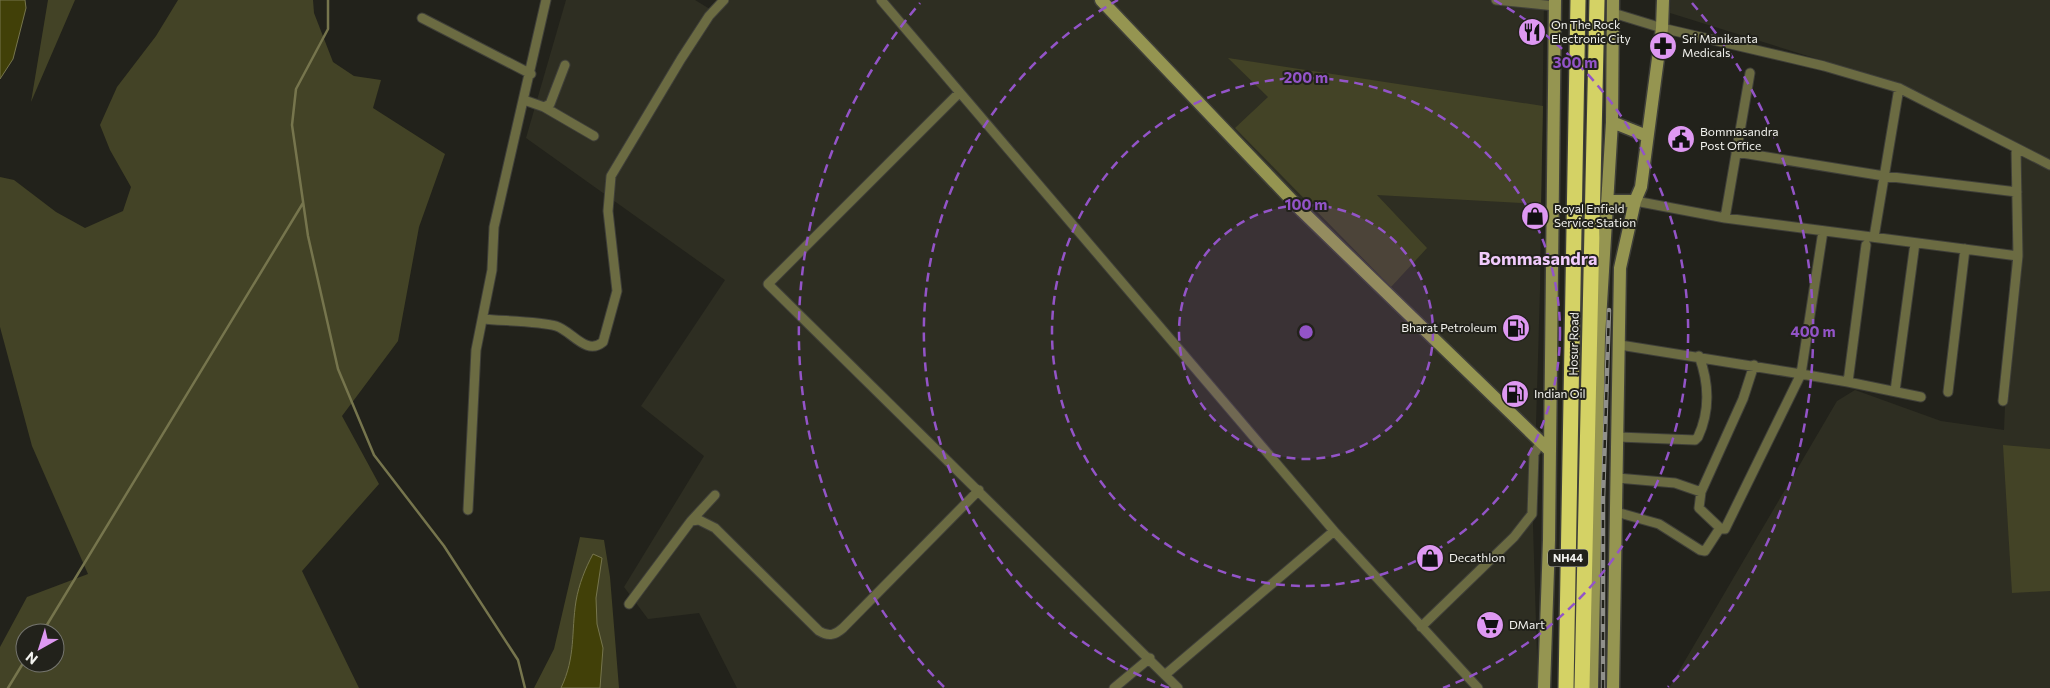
<svg xmlns="http://www.w3.org/2000/svg" width="2050" height="688" font-family="Commissioner,sans-serif">
  <rect width="100%" height="100%" fill="#22221b"/>
  <!-- built -->
  <path fill="#2e2e22" d="M566 0H695L718 14 730 0H1544L1540 290 1533 526 1538 688H737L699 613 648 619 624 587 704 456 641 406 725 280 526 138Z
    M1671 0H2050V688H1669L1837 401 1855 390 1941 421 2004 430 2016 142 1907 87 1670 13Z"/>
  <!-- green -->
  <path fill="#434326" fill-rule="evenodd" d="M48 0H75L31 102Z
    M178 0H313L314 13 333 62 354 76 381 80 373 108 445 154 419 227 398 341 342 416 379 484 302 571 359 688H0V647L27 597 88 574 32 446 0 327V177L14 180 56 212 85 228 123 211 131 187 110 150 100 125 117 87 156 36ZM25 633H55V663H25Z
    M1228 58 1543 106 1541 204 1377 195 1427 248 1391 287 1235 128 1268 97Z
    M2003 445 2050 449V591L2012 593Z
    M580 537 604 540 610 577 619 688H534L554 649Z"/>
  <!-- water -->
  <path fill="#414008" stroke="#76754d" d="M0 0H25L26 8 13 59 0 79Z
    M593 554 602 558 596 598 597 624 603 648 600 688H561C576 656 571 633 576 601 579 584 585 569 593 554Z"/>
  <g fill="none" stroke-linecap="round" stroke-linejoin="round">
    <!-- stream -->
    <path stroke="#76754d" stroke-width="2.5" d="M328 0V29L296 89 292 125 308 236 338 369 374 455 444 546 518 660 525 688
      M42 633 303 203
      M8 688 25 660"/>
    <!-- street casing -->
    <g stroke="#3f3f39" stroke-width="11">
      <path id="street" d="M881 0 1334 531 1478 688
        M1496 0 1555 6
        M1613 13 1662 28 1824 66 1899 88 2050 165
        M422 18 531 74
        M959 93 768 284 1178 688
        M524 100 544 107 550 104 565 65
        M544 107 594 136
        M2016 148 2018 256
        M1736 152 1884 176 2017 192
        M1635 201 1725 218 2018 256 2003 401
        M1725 218 1750 73
        M1874 237 1899 88
        M1866 245 1848 382 1921 397
        M483 319C501 321 540 321 556 326 572 331 586 356 603 342L617 291 608 211 611 176 681 59 709 16 724 0
        M1620 345 1801 374 1823 231
        M1754 365 1743 399 1701 492 1699 508 1720 528 1725 529 1801 374 1848 382
        M1895 391 1915 243
        M1948 392 1965 249
        M1618 437 1695 440 1698 437C1710 411 1709 383 1699 356
        M1617 478 1675 483 1701 492
        M468 510 476 350 492 270 494 227 546 0
        M1616 512 1659 524 1700 550 1705 551 1720 528
        M691 521 699 520 715 528 819 631C829 637 835 635 843 628L979 490
        M629 604 691 521 715 495
        M1421 627 1514 537 1532 514 1534 454 1541 442
        M1166 674 1334 531
        M1114 688 1150 658"/>
    </g>
    <!-- secondary casing -->
    <g stroke="#3f3f39" stroke-width="15">
      <path id="secondary" d="M1101 0 1302 211 1550 451
        M1612 122 1647 136
        M1607 201H1635
        M1544 688 1549 540 1555 0
        M1592 688 1599 337 1612 122 1613 0
        M1613 688 1620 268 1635 201 1641 187 1662 28 1663 0"/>
    </g>
    <!-- highway casing -->
    <g stroke="#3f3f39" stroke-width="18">
      <path id="highway" d="M1566 688 1578 0
        M1582 688 1597 0"/>
    </g>
    <!-- street -->
    <use href="#street" stroke="#6b6b42" stroke-width="9"/>
    <!-- secondary -->
    <use href="#secondary" stroke="#959551" stroke-width="12"/>
    <!-- highway -->
    <use href="#highway" stroke="#d4d265" stroke-width="15"/>
    <!-- rail casing -->
    <g stroke="#90908b" stroke-width="4.5">
      <path id="rail" d="M1603 688V499L1609 310"/>
    </g>
    <!-- rail -->
    <use href="#rail" stroke="#22221b" stroke-width="2.5" stroke-dasharray="8" stroke-linecap="butt"/>
  </g>
  <!-- distance rings -->
  <circle cx="1306" cy="332" r="127" fill="#9354c8" fill-opacity=".12"/>
  <g fill="none" stroke="#9354c8" stroke-width="2.5" stroke-dasharray="9 6">
    <circle cx="1306" cy="332" r="127"/>
    <circle cx="1306" cy="332" r="254"/>
    <path d="M1169 688A381 381 0 0 1 1118 0M1494 0A381 381 0 0 1 1443 688"/>
    <path d="M944 687A507 507 0 0 1 920 3M1692 3A507 507 0 0 1 1668 687"/>
  </g>
  <!-- icons -->
  <defs>
    <g id="restaurant-disc" transform="scale(1.4375)"><circle r="9.5" fill="#de98f2" stroke="#22221b"/><path d="M-5-6h1v4h1v-4h1v4h1v-4h1v5L-1.5 .5V6h-2V.5L-5-1ZM5-6V6H3V1.5H1.5Q1.5-4 5-6Z" fill="#111"/></g>
    <g id="pharmacy-disc" transform="scale(1.4375)"><circle r="9.5" fill="#de98f2" stroke="#22221b"/><path d="M-2-6h4v4h4v4h-4v4h-4v-4h-4v-4h4Z" fill="#111"/></g>
    <g id="civic-disc" transform="scale(1.4375)"><circle r="9.5" fill="#de98f2" stroke="#22221b"/><path d="M-.6-6.5H3V-4.5H.6V-3L4-1V1h2V6H-6V1h2V-1L-.6-3ZM-1.2 2.5V6h2.4V2.5Z" fill="#111"/></g>
    <g id="shop-disc" transform="scale(1.4375)"><circle r="9.5" fill="#de98f2" stroke="#22221b"/><path d="M-5-2.5h2.3a2.7 3.5 0 0 1 5.4 0H5L5.5 6h-11ZM-1.5-2.5h3a1.5 2.3 0 0 0-3 0Z" fill="#111"/></g>
    <g id="fuel-disc" transform="scale(1.4375)"><circle r="9.5" fill="#de98f2" stroke="#22221b"/><path d="M-5.5-6h7V0h2V4h1.3V-2.5L3-4.5l.8-.8L6-3V5H2.5V1h-1V6h-7ZM-4.2-4.7v3.2H.2V-4.7Z" fill="#111"/></g>
    <g id="supermarket-disc" transform="scale(1.4375)"><circle r="9.5" fill="#de98f2" stroke="#22221b"/><path d="M-6-5.5h2.5l.6 2H6L4.5 2H-2.5L-4.4-4H-6ZM-1.5 3.2a1.3 1.3 0 1 0 .1 0ZM3 3.2a1.3 1.3 0 1 0 .1 0Z" fill="#111"/></g>
  </defs>
  <g fill-rule="evenodd">
    <use href="#restaurant-disc" x="1532" y="32"/>
    <use href="#pharmacy-disc" x="1663" y="46"/>
    <use href="#civic-disc" x="1681" y="139"/>
    <use href="#shop-disc" x="1535" y="216"/>
    <use href="#fuel-disc" x="1516" y="328"/>
    <use href="#fuel-disc" x="1515" y="394"/>
    <use href="#shop-disc" x="1430" y="558"/>
    <use href="#supermarket-disc" x="1490" y="625"/>
  </g>
  <g text-anchor="middle" stroke-width="4" stroke-linejoin="round" paint-order="stroke">
    <!-- shield labels -->
    <rect fill="#22221b" stroke="#b4b4af" stroke-width="1" x="1548" y="549.5" width="40" height="17" rx="4"/>
    <g font-size="11" font-weight="bold" fill="#f2f2ee">
      <text x="1568" y="562">NH44</text>
    </g>
    <!-- poi labels -->
    <g font-size="12" fill="#f2f2ee" stroke="#22221b" text-anchor="start">
      <text x="1551" y="29">On The Rock<tspan x="1551" dy="14">Electronic City</tspan></text>
      <text x="1682" y="43">Sri Manikanta<tspan x="1682" dy="14">Medicals</tspan></text>
      <text x="1700" y="136">Bommasandra<tspan x="1700" dy="14">Post Office</tspan></text>
      <text x="1554" y="213">Royal Enfield<tspan x="1554" dy="14">Service Station</tspan></text>
      <text x="1497" y="332" text-anchor="end">Bharat Petroleum</text>
      <text x="1534" y="398">Indian Oil</text>
      <text x="1449" y="562">Decathlon</text>
      <text x="1509" y="629">DMart</text>
    </g>
    <!-- street labels -->
    <g font-size="12" fill="#f2f2ee" stroke="#22221b">
      <text transform="translate(1574 344) rotate(-89)" y="4">Hosur Road</text>
    </g>
    <!-- district labels -->
    <g font-size="18" font-weight="bold" fill="#f0cafc" stroke="#22221b">
      <text x="1538" y="265">Bommasandra</text>
    </g>
  </g>
  <circle cx="1306" cy="332" r="8" fill="#9354c8" stroke="#22221b" stroke-width="2.5"/>
  <g font-size="15" text-anchor="middle" font-weight="bold" fill="#9354c8" stroke="#22221b" stroke-width="4" stroke-linejoin="round" paint-order="stroke">
    <text x="1575" y="68">300 m</text>
    <text x="1306" y="83">200 m</text>
    <text x="1306" y="210">100 m</text>
    <text x="1813" y="337">400 m</text>
  </g>
  <!-- north arrow -->
  <g transform="translate(40 648) rotate(219)"><circle r="24" fill="#22221b" stroke="#75756f"/>
  <path d="M0-4L9 19L0 12L-9 19Z" fill="#de98f2"/>
  <text y="-8" font-size="14" font-weight="bold" text-anchor="middle" fill="#f2f2ee">N</text>
  </g>
</svg>
